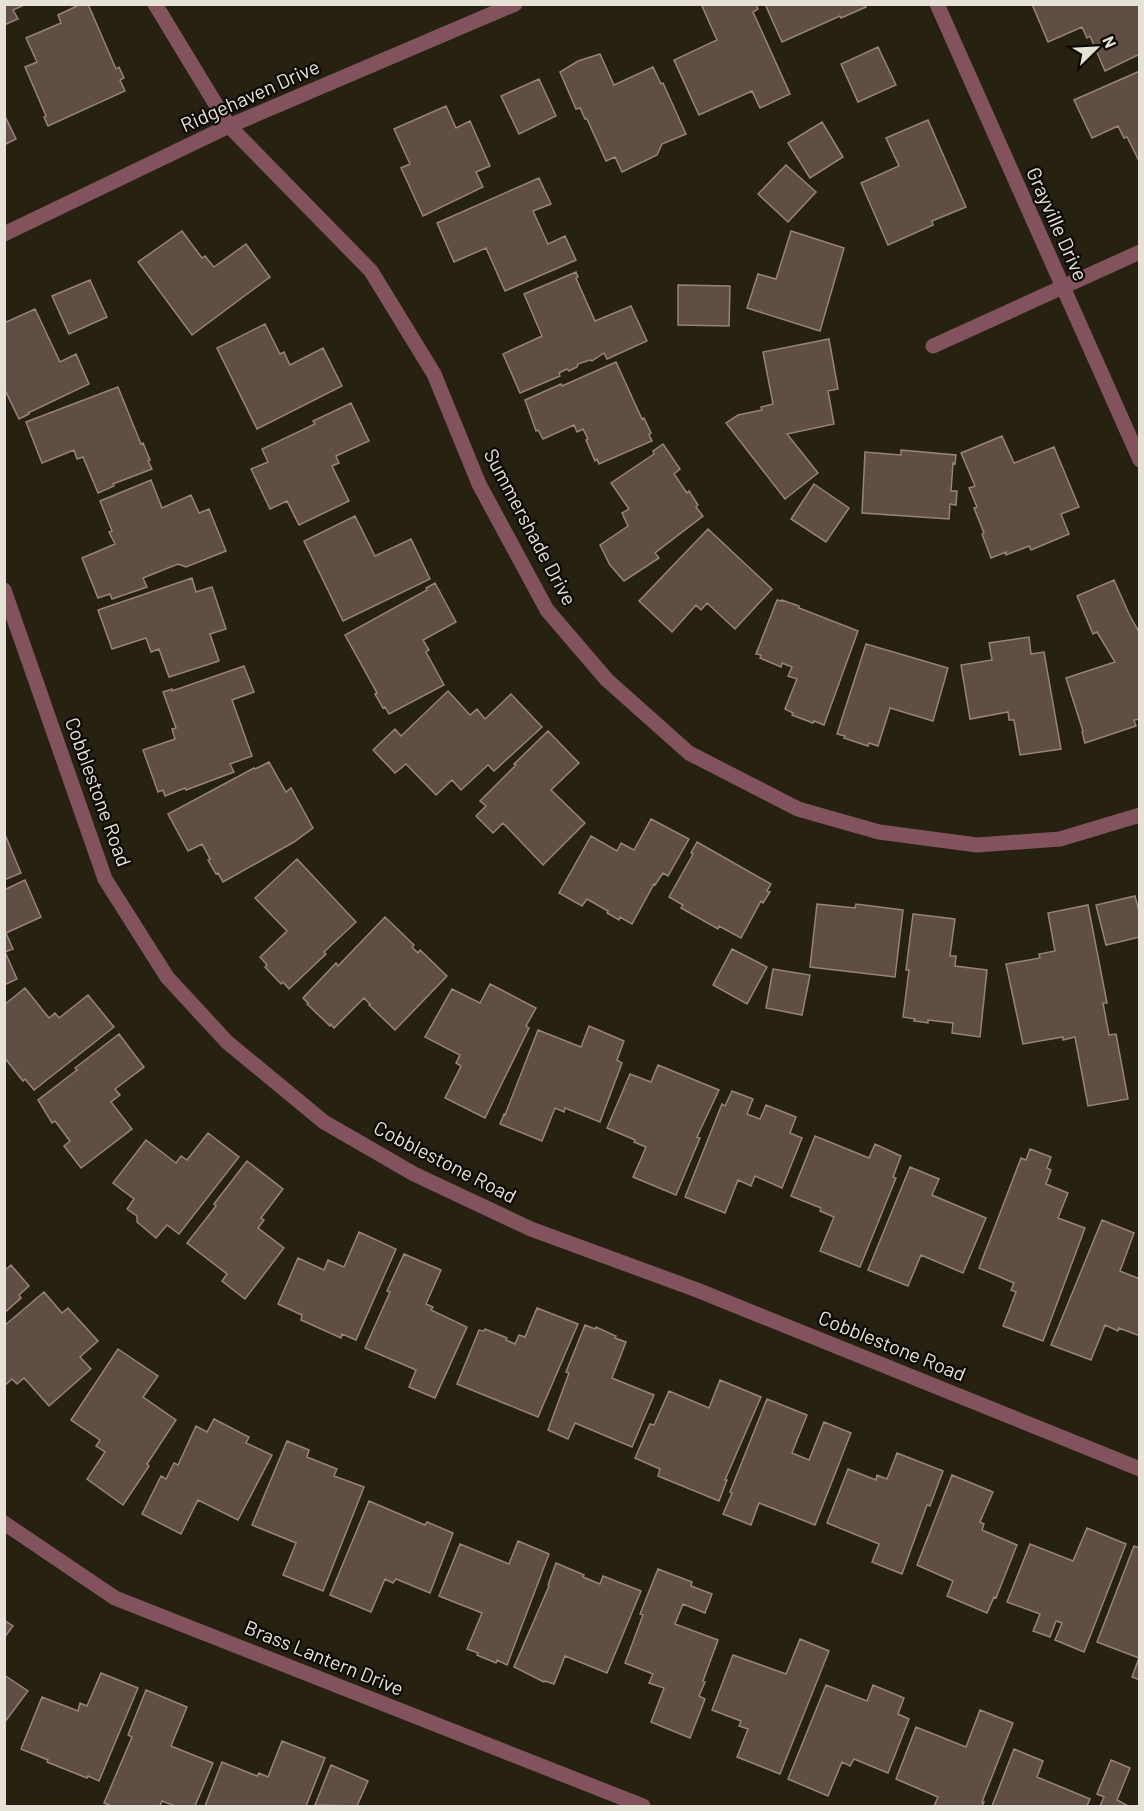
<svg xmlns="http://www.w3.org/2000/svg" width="1144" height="1811" font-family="Barlow,sans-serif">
  <rect width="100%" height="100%" fill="#262110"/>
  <!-- building -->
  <path fill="#604d44" stroke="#988379" stroke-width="1.5" d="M4 4H26L13 10 18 19 4 25Z
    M81 4H88L116 69 119 67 124 78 120 80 125 91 48 126 44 117 46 116 25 67 37 62 26 38 61 23 58 15Z
    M704 4H756L758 9 753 12 790 94 760 108 752 91 699 115 674 60 717 40 702 6Z
    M765 4H865L866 7 841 18 840 16 782 42Z
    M1032 4H1140V54L1105 71 1090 36 1087 38 1082 27 1048 42Z
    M878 47 896 85 858 102 841 64Z
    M600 54 614 85 653 67 661 84 663 83 686 134 662 144 657 155 622 172 615 157 606 161 587 119H585L580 108 576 109 560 72 578 61Z
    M1140 71V163L1127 137 1124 138 1118 126 1092 138 1074 100Z
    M539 79 556 116 519 134 501 96Z
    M446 106 456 128 470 121 490 166 476 172 483 187 423 216 401 168 410 164 394 129Z
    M4 114 16 139 4 145Z
    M928 120 966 207 932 221 933 225 888 245 861 183 899 166 886 138Z
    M822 122 843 157 810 178 788 143Z
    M786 165 816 192 788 222 758 194Z
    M539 178 551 204 533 211 548 244 565 236 576 260 505 291 486 248 454 262 437 223Z
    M182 231 202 258 205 256 214 267 246 244 270 277 192 335 138 262Z
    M791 231 844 248 820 331 747 308 758 274 776 279Z
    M576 272 578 277 576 278 595 321 631 306 647 341 607 359 604 353 592 361 590 360 578 364 577 367 569 371 567 369 559 373 560 376 520 393 503 354 542 336 524 294Z
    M90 280 107 317 69 334 52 296Z
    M678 285 730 286 729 326 678 325Z
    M35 309 60 362 76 354 89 384 28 413 29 414 19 419 4 388V323Z
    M265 324 280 354 284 352 290 365 323 348 342 386 257 429 217 348Z
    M829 339 838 389 828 391 834 424 787 434 818 473 785 499 726 423 738 415 762 410 761 407 773 404 763 352Z
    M616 362 642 419 644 418 651 433 649 435 652 441 599 464 597 459 595 461 586 440 588 439 583 429 577 432 574 425 543 439 538 430 536 431 525 400 561 384 562 386Z
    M118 387 141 444 143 443 150 460 148 461 152 469 113 484 114 486 98 493 83 457 77 459 74 450 42 463 26 422Z
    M351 403 369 441 336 456 339 463 332 466 349 501 299 525 287 501 270 509 251 469 268 462 262 449 315 424 313 421Z
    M1002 436 1014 463 1054 447 1079 507 1061 514 1069 534 1031 550 1029 546 1006 555V552L991 558 982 534 984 533 974 508 977 507 969 488 975 486 961 453Z
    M663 444 680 469 674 474 687 493 689 491 698 505 696 507 703 516 655 553 659 558 624 581 610 565 600 545 628 526 622 513 629 509 611 483 654 454 653 451Z
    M901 450 956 455 955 464 953 463 951 491H957L956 505 950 504 949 519 862 513 865 452 901 455Z
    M151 480 162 508 191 495 199 513 209 509 226 551 186 567 178 564 143 578 147 587 112 599 110 594 98 598 82 558 115 544 109 532 112 531 100 501Z
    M814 484 849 508 826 542 791 519Z
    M355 516 375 556 411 539 430 579 343 621 304 541Z
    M708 529 772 589 735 629 707 603 701 610 696 605 672 632 639 601Z
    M192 578 196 592 212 587 226 629 210 634 219 661 169 677 159 649 151 652 146 638 112 649 98 610Z
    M1114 580 1129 614 1140 634V719L1134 720 1136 726 1085 743 1082 732 1083 731 1066 678 1115 662 1097 632 1093 634 1077 596Z
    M435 583 456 622 423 640 429 650 426 652 444 685 389 714 385 707 383 708 375 694 377 693 345 635 427 590 426 588Z
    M777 600 782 601V600L799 606V608L858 631 824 725 814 721 813 723 792 715 793 713 785 709 797 679 788 676 792 667 782 663 781 667 760 658 761 655 756 654Z
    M1029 637 1031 654 1044 652 1061 749 1020 755 1014 720H1009L1008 712 970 719 961 665 992 660 989 643Z
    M866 644 948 668 933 721 890 708 878 746 869 743 868 746 844 738 845 736 837 734Z
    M244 666 254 692 232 700 252 756 230 764 234 772 186 790 185 788 165 796 163 790 158 792 143 750 175 739 172 729 176 728 163 692 172 689V691Z
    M448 691 470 715 477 709 485 719 511 694 542 727 494 771 488 765 461 790 452 780 436 795 406 764 395 773 373 750 395 729 401 736Z
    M548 731 579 763 551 790 585 823 543 865 503 823 493 833 476 816 486 806 480 801 516 765 514 764Z
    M269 762 286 792 291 788 313 828 294 842 223 882 218 873 216 874 208 860 210 859 202 844 188 851 168 814 254 768 255 769Z
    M651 819 689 839 668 876 663 873 655 885 654 884 632 924 620 917 619 920 607 913 608 911 587 899 582 906 559 893 591 836 617 851 621 843 634 850Z
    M4 832 21 873 4 880Z
    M697 842 771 884 767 891 770 892 763 903 761 901 741 938 719 926 718 929 681 908 683 905 669 897 693 854 691 853Z
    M297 859 356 922 324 952 326 954 289 989 283 982 281 984 265 967 267 965 260 957 287 931 255 898Z
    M25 880 41 917 6 933 13 949 5 952 17 979 4 985V890Z
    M1135 896 1140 915V937L1106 945 1096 905Z
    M817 904 855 908 856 904 903 910 895 977 810 967Z
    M1088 905 1107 1003H1103L1109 1035 1116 1034 1128 1099 1088 1106 1075 1037 1063 1040V1037L1023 1044 1006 964 1040 958 1039 954 1055 951 1048 913Z
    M913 914 955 919 950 956H956L955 966 987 970 980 1037 952 1033 953 1023 928 1020V1023L914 1021 915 1019 903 1017 909 970H906Z
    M385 917 414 945 412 947 418 953 420 950 447 976 395 1030 369 1005 370 1004 364 998 334 1028 331 1024 330 1026 307 1004 308 1003 303 998 336 963 338 966Z
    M732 949 767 967 747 1004 713 985Z
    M773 969 810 975 802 1015 766 1008Z
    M490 984 536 1008 526 1026 529 1028 485 1118 445 1098 461 1066 456 1063 460 1055 425 1037 452 989 480 1003Z
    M25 988 49 1018 55 1013 59 1018 88 995 114 1027 34 1090 25 1079 23 1081 4 1057V1005Z
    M589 1026 624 1041 617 1060 622 1063 600 1122 565 1108 564 1112 555 1108 542 1141 500 1124 504 1114 505 1115 538 1030 581 1047Z
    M119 1034 144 1067 115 1089 120 1095 111 1102 132 1129 81 1168 64 1146 70 1141 55 1121 52 1123 38 1100 77 1070 75 1068Z
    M658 1065 719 1090 697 1137 700 1138 676 1195 633 1177 646 1147 634 1142 635 1140 607 1128 630 1074 651 1082Z
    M732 1091 753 1099 747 1114 760 1119 766 1105 796 1117 790 1133 802 1138 782 1188 755 1176 751 1186 738 1180 725 1213 685 1197 722 1104 725 1106Z
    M208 1133 239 1157 179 1234 167 1225 156 1238 137 1222V1216L127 1209 134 1199 113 1183 146 1140 176 1163 181 1156 187 1160Z
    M815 1136 869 1158 875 1144 901 1156 893 1177 896 1178 860 1267 820 1251 834 1217 820 1211 821 1208 791 1196Z
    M1030 1149 1051 1157 1047 1168 1051 1170 1046 1184 1068 1193 1058 1218 1085 1228 1043 1341 1003 1326 1016 1292 1011 1290 1014 1283 979 1268 1021 1158 1026 1160Z
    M247 1161 283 1189 261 1218 264 1220 258 1228 284 1248 245 1299 222 1281 227 1274 187 1243 216 1206 214 1204Z
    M910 1167 939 1179 932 1195 986 1218 963 1273 921 1255 908 1286 868 1270Z
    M1102 1220 1134 1233 1120 1271 1140 1279V1336L1119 1328 1118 1331 1105 1325 1091 1360 1051 1345Z
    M359 1232 396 1249 356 1340 342 1334 341 1338 301 1320 302 1315 278 1304 298 1258 324 1270 328 1260 344 1267Z
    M404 1254 441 1270 426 1304 433 1307 431 1310 467 1327 435 1398 409 1387 416 1370 365 1348 390 1292 387 1291Z
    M11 1265 29 1286 19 1295 21 1298 4 1313V1271Z
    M44 1292 62 1313 68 1308 98 1341 80 1357 91 1369 49 1406 24 1378 17 1384 12 1379 4 1386V1326Z
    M537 1308 578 1324 538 1417 457 1384 479 1330 484 1331 485 1329 507 1338 506 1340 515 1344 519 1335 525 1337Z
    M585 1325 595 1329 596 1327 616 1336 615 1338 626 1342 612 1378 654 1395 632 1447 575 1423 568 1439 548 1430 569 1373 566 1372Z
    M118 1349 158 1376 143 1397 176 1420 147 1464 149 1466 123 1505 87 1479 105 1452 96 1446 100 1440 71 1420Z
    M720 1380 761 1397 725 1480H727L719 1501 658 1476 660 1469 635 1458 650 1424 654 1425 669 1391 709 1408Z
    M767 1399 807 1415 792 1453 809 1460 824 1422 851 1433 815 1525 759 1503 751 1525 723 1514 732 1493 730 1492Z
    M214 1419 249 1437 246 1443 272 1455 238 1520 198 1500 181 1534 142 1514 161 1476 166 1479 174 1463 178 1465 196 1426 207 1432Z
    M287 1441 309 1450 307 1457 337 1469 334 1476 364 1487 323 1591 283 1575 296 1543 252 1525Z
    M897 1453 943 1471 930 1506 927 1505 902 1574 872 1562 879 1544 827 1523 848 1469 876 1480 877 1475 887 1479Z
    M952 1475 993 1492 980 1522 984 1524 982 1530 1017 1545 996 1598 994 1597 987 1613 947 1596 953 1581 917 1565Z
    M369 1501 425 1525 427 1522 453 1533 430 1593 396 1579 393 1583 385 1579 371 1612 330 1595Z
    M1087 1528 1126 1544 1084 1652 1055 1640 1062 1623 1056 1621 1050 1637 1033 1631 1040 1614 1007 1602 1030 1544 1073 1561Z
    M518 1541 549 1554 507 1665 497 1660 496 1663 477 1655 478 1653 467 1649 482 1613 439 1596 460 1544 509 1564Z
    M1134 1546 1140 1548V1680L1132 1677 1139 1658 1097 1642Z
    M556 1563 584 1575 583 1577 600 1584 603 1576 641 1591 607 1673 565 1656 554 1684 545 1681 544 1682 514 1667 549 1586 548 1585Z
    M658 1569 692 1582 691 1586 712 1594 705 1613 683 1604 675 1624 718 1640 703 1681 705 1682 699 1696 705 1699 690 1738 651 1722 664 1688 649 1683 653 1674 625 1663 643 1615 640 1614Z
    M4 1620 13 1626 4 1638Z
    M800 1639 829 1651 780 1774 737 1757 748 1729 739 1726 741 1721 712 1710 733 1655 786 1674Z
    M101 1673 138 1688 99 1781 88 1776 87 1778 47 1762 48 1760 21 1749 42 1697 78 1711 80 1703 87 1706Z
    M4 1675 28 1691 4 1723Z
    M826 1685 867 1701 873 1685 904 1698 898 1714 909 1719 888 1773 854 1759 850 1766 842 1762 828 1796 788 1779Z
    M146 1690 187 1707 171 1746 213 1763 195 1806H175L162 1801 160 1806H112L104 1803 132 1737 128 1735Z
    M980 1710 1013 1723 982 1802H984L982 1806H934L938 1797 896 1779 916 1727 966 1747Z
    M282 1741 325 1758 306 1806H205L222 1762 257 1776 259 1773 268 1777Z
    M1014 1749 1043 1761 1037 1777 1090 1799 1087 1806H992Z
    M1111 1760 1130 1768 1117 1800 1128 1806H1100L1104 1797 1097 1794Z
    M331 1765 368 1781 357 1806 315 1805Z"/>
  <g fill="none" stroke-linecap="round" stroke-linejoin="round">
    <!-- minor -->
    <path stroke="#83535d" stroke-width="15" d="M155 4 229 126 371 271 434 374 479 484 547 610 607 680 689 753 798 809 879 832 977 845 1060 839 1140 815
      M937 4 1140 460
      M4 234 229 126 515 4
      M933 346 1140 252
      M4 590 105 879 167 977 227 1042 324 1122 414 1174 531 1229 697 1290 1140 1469
      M4 1523 115 1598 643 1806"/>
  </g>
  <g text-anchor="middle" stroke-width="4.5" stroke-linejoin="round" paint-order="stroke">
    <!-- street labels -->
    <g font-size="20" fill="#e6e2d7" stroke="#0d0a05">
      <text transform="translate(250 96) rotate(-24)" y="7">Ridgehaven Drive</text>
      <text transform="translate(1057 224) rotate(66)" y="7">Grayville Drive</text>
      <text transform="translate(530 527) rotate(62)" y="7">Summershade Drive</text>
      <text transform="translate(98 792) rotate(70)" y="7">Cobblestone Road</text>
      <text transform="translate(445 1162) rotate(27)" y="7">Cobblestone Road</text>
      <text transform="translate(892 1346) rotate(22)" y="7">Cobblestone Road</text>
      <text transform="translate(324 1658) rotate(22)" y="7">Brass Lantern Drive</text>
    </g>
  </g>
  <!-- border -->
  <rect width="1144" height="1811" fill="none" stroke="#e6e2d7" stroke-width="12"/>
  <!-- north arrow -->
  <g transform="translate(1096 48) rotate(66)" stroke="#0d0a05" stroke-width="4.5" paint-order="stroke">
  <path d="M0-4.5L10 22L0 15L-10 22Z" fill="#e6e2d7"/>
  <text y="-9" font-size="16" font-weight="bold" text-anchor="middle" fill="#e6e2d7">N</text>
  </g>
</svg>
